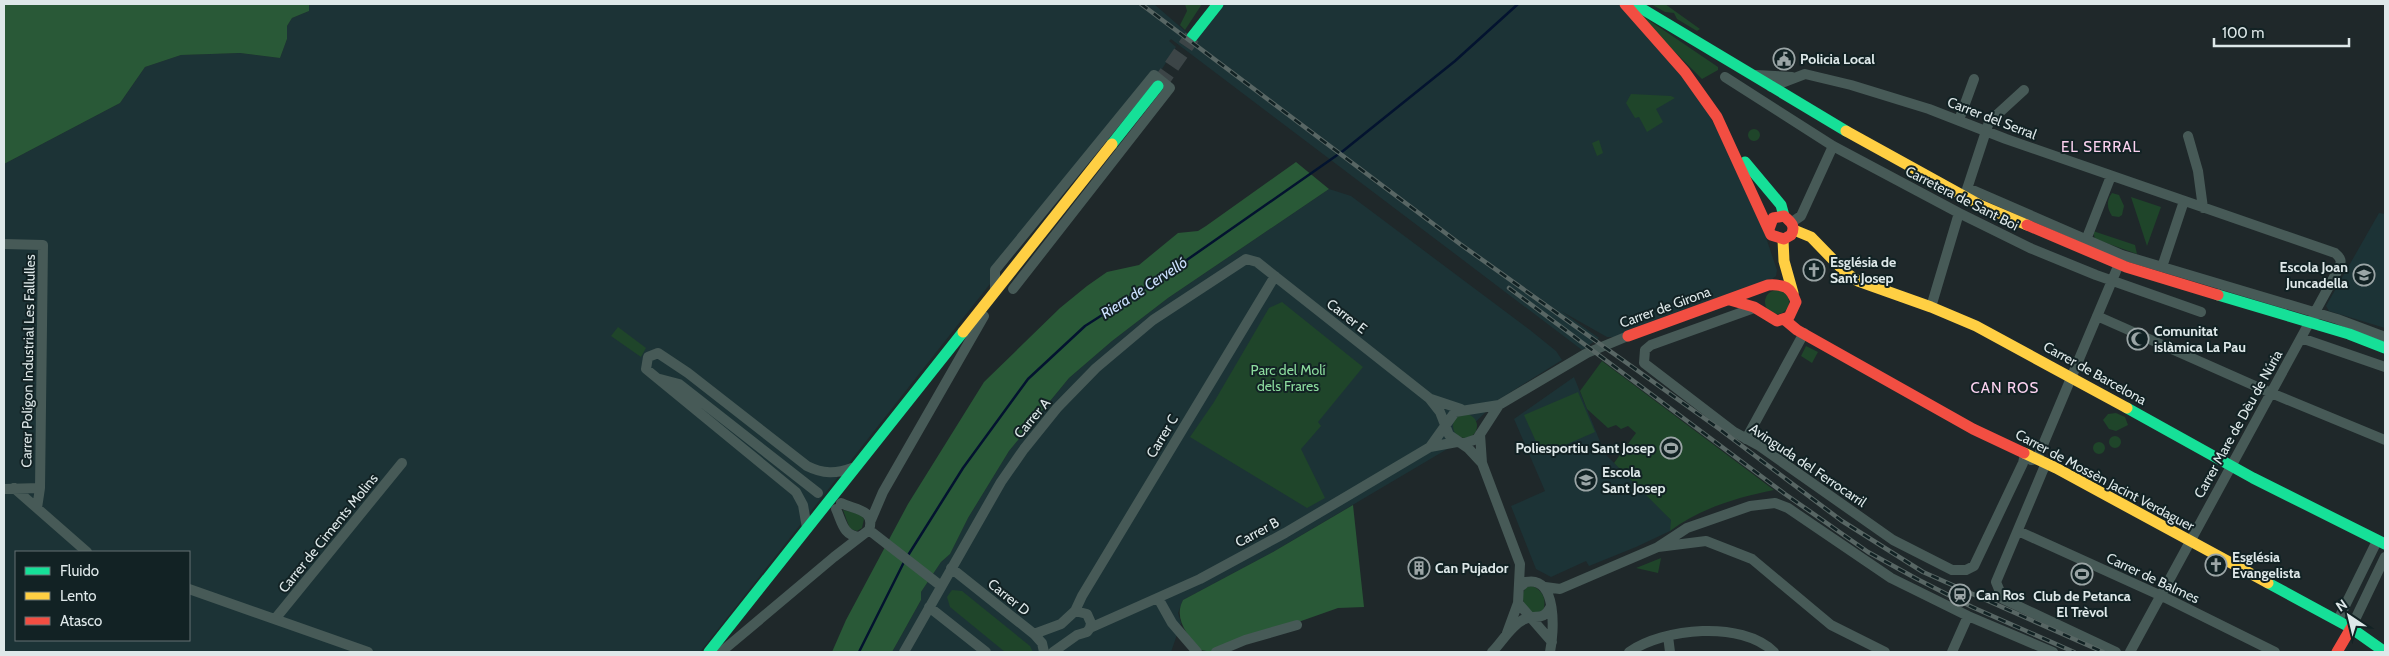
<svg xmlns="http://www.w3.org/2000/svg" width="2389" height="656" font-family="Cabin,sans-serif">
  <rect width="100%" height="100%" fill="#1f282a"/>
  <!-- built -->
  <path fill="#1c3336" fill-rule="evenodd" d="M309 4H1154L1192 37 1220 4H1618L1663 49 1696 89 1754 202 1777 270 1776 276 1772 279 1618 337H1607L1561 311 1599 338 1582 350 1171 39 1169 41 1176 47 1153 83 1001 270 700 652H4V164L120 103 145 67 181 55 240 53 280 58 287 39V26L292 18 309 11ZM16 552H189V640H16Z
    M1329 189 1351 196 1530 330 1556 351 1562 360 1498 400 1449 448 1273 552 1183 600 1178 613 1181 623 1171 652H892L921 600V592L941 562 950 554 968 518 1009 451 1069 378 1112 341 1168 298Z
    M2379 213 2385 214V328L2329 311 2326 306Z
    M1574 377 1605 454 1665 513 1671 520V527L1670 531 1636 547 1589 566 1586 561 1551 577 1536 569 1511 506 1545 491 1514 419Z"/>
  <!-- green -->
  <path fill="#1f452a" d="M1185 4H1202L1185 30 1180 25 1187 11Z
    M1651 4H1665L1700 29 1697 31 1677 19 1674 13 1665 12Z
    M1631 8 1718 67V70L1702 79Z
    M1631 94 1671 96 1675 98 1656 109 1663 122 1647 132 1639 117 1635 118 1626 103Z
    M1748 135a6 6 0 1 1 12 0a6 6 0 1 1-12 0Z
    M1599 140 1603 153 1597 156 1592 143Z
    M2112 193 2119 195 2124 206 2122 215 2119 217 2112 216C2107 208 2106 201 2112 193Z
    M2131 197 2161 207 2147 246Z
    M2093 231 2135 245 2137 254 2095 239Z
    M1765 302a12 12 0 1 1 24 0a12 12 0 1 1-24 0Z
    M1282 302 1363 367 1318 422 1321 426 1301 449 1325 498 1307 508 1190 437 1214 402 1269 308Z
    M618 327 646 348 641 357 611 336Z
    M1806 346 1818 352 1812 363 1801 356Z
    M1602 361 1774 490C1738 497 1699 509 1670 531L1671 520 1614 463 1636 433 1628 426 1621 429 1616 425 1608 428 1587 409 1580 391Z
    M1578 392 1595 432 1542 455 1524 415Z
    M2116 413 2125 417 2128 425 2116 431 2109 429 2103 420 2108 414Z
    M1453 426a12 12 0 1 1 24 0a12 12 0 1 1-24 0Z
    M2109 442a6 6 0 1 1 12 0a6 6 0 1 1-12 0Z
    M2093 448a6 6 0 1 1 12 0a6 6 0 1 1-12 0Z
    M843 510 860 514 864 519 862 528 857 531 850 529Z
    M1661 558 1658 573 1636 568Z
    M2074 566 2093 574 2089 583 2070 575Z
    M1532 586C1543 590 1547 600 1543 611L1532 613C1524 605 1519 598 1526 587Z
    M952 590 962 591 1030 646 1033 652H1005L950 607 947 597Z"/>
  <!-- forest -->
  <path fill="#295937" d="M4 4H309V11L292 18 287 26V39L280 58 240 53 181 55 145 67 120 103 4 164Z
    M1296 162 1329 189 1168 298 1112 341 1069 378 1009 451 968 518 950 554 941 562 921 592V600L892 652H832L846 620 908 504 984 382 1060 308 1087 286 1107 272 1139 265 1178 233 1198 231 1206 226Z
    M1353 505 1364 607 1338 608 1213 652 1200 650C1188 635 1173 619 1183 600L1273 552Z"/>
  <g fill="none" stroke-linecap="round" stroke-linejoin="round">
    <!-- stream -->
    <path stroke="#03132f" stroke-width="2.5" d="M907 557 963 468 1028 379 1085 326 1171 271 1343 151 1455 61 1518 4
      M859 652 904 562"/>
    <!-- primary-tunnel -->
    <path stroke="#3c4547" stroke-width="16" stroke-dasharray="16 8" stroke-linecap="butt" d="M1158 86 1192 37"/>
    <!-- street -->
    <path stroke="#475a57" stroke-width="10" d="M1756 75 1792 77
      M1725 77 1833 146 1959 213 2030 248 2096 275 2201 312
      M1771 87 1805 74 1851 85 1929 109 2006 139 2335 253C2341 258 2342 261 2339 268L2130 652
      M1959 120 1974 79
      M2188 136 2198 171 2203 208
      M1968 188 2122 255 2337 319 2385 337
      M1965 195 1989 122 2024 90
      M1792 222 1801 216 1833 146
      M2086 240 2111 176
      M4 244 43 245 40 488 37 508
      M2162 267 2184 201
      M995 291V270L1154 75 1170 88 1013 289
      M1931 307 1959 213
      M1754 308 1651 345 1645 350 1644 363 1734 432 1758 445 1893 540 1952 570H1966L1974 566 2023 463 2025 454
      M2097 316 2271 393 2385 440
      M2301 338 2385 367
      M660 379 679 384 818 493
      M1431 399 1461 409
      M1480 434 1482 463
      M1746 439 1804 333
      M1462 444 1477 439 1499 405
      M1430 447 1455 412 1499 405 1587 353 1628 336
      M2031 460 2037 459 2119 264
      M2046 463 1996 582 2003 599 2116 652
      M14 488 87 552
      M4 489 40 488
      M836 509C842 522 843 536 860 537
      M871 520 883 492 984 316
      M807 528 803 505 796 492 646 369 648 357 658 353 688 373 807 466C823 474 836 474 852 468
      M869 530 941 586
      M2018 531 2166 598 2275 652
      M1658 547 1687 528 1750 506 1775 503 1788 508 1891 578 1968 616 2053 652
      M951 568 1034 634 1042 643 1044 652
      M1520 587 1526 582C1558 575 1554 633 1550 652
      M1545 587 1560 589 1658 547 1706 541 1752 559 1831 625 1885 652
      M189 589 368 652
      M1158 598 1172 623 1197 652
      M929 607 986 652
      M1075 611 1082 596 1275 276
      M275 619 402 463
      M2338 620 2377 541
      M2351 628 2385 557
      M1507 633 1518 603
      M1034 634 1061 624 1075 611 1087 614 1091 623 1090 628
      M1668 636 1670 652
      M721 652 834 557 869 530C876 509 854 510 841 503
      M904 652 1001 482 1024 449 1057 408 1096 368 1153 320 1246 259 1257 262 1429 398 1440 412 1449 435 1468 448 1482 463 1520 564 1518 603 1552 642
      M1053 652 1077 635 1087 632 1090 628 1200 579 1285 533 1430 447 1457 442
      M1216 652 1245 640 1297 625
      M1492 652C1502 642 1512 624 1525 619 1537 613 1542 623 1551 606
      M1629 652C1664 628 1741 620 1774 652
      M1952 652 1968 616"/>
    <!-- fast -->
    <path stroke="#16e098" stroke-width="11" d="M1634 4 1846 131
      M1192 37 1218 4
      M1112 144 1158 86
      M1745 162 1781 205 1784 216
      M2218 295 2349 334 2385 348
      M2127 408 2253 478 2385 544
      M2268 583 2351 628 2385 652
      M709 652 963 332"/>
    <!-- slow -->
    <path stroke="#ffcf43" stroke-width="11" d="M1846 131 1980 205 2027 225
      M1794 230 1811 237 1845 272 1858 281 1931 307 1976 326 2127 408
      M1783 240 1784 261 1793 293
      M963 332 1112 144
      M2024 453 2056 468 2268 583"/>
    <!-- jam -->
    <path stroke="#f24e42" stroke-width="11" d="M1625 4 1685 72 1717 117 1771 235 1784 239 1791 235C1796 226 1791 222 1784 216L1773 218 1769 229
      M2027 225 2126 267 2218 295
      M1785 320 1797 330 1973 429 2024 453
      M1628 336 1768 285C1784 284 1791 287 1796 302L1789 317 1777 321 1754 307 1730 300
      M2337 652 2351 628"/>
    <!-- rail casing -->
    <g stroke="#586664" stroke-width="4.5">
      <path id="rail" d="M1141 4 1460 244 1718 428 1842 521 1923 572 2103 652
        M1509 288 1785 494 1868 552 1917 579 1972 607 2074 652"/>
    </g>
    <!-- rail -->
    <use href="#rail" stroke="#122224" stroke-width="2.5" stroke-dasharray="8" stroke-linecap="butt"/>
  </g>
  <!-- icons -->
  <defs>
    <g id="civic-ring" transform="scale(1.125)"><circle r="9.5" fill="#122224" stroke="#9ba5a6" stroke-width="1.5"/><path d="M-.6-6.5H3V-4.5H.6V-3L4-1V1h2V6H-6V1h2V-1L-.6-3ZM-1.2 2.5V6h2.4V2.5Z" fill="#9ba5a6"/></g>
    <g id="church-ring" transform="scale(1.125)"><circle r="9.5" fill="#122224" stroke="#9ba5a6" stroke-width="1.5"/><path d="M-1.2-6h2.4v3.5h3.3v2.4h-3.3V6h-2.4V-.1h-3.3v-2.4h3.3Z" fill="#9ba5a6"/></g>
    <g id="school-ring" transform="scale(1.125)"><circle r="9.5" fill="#122224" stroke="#9ba5a6" stroke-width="1.5"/><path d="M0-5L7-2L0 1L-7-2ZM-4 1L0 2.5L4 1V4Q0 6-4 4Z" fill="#9ba5a6"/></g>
    <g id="mosque-ring" transform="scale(1.125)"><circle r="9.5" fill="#122224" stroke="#9ba5a6" stroke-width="1.5"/><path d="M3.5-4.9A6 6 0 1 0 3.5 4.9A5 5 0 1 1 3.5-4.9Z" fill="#9ba5a6"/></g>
    <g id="stadium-ring" transform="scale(1.125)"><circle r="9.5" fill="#122224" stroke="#9ba5a6" stroke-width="1.5"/><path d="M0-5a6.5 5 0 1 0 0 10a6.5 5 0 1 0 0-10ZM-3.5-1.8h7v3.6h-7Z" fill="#9ba5a6"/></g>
    <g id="building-ring" transform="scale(1.125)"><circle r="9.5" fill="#122224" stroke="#9ba5a6" stroke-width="1.5"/><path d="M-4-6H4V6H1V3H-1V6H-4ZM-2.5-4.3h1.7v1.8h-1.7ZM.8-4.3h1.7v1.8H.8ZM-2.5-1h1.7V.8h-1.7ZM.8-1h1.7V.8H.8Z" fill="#9ba5a6"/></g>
    <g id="station-ring" transform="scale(1.125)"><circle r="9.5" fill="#122224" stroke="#9ba5a6" stroke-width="1.5"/><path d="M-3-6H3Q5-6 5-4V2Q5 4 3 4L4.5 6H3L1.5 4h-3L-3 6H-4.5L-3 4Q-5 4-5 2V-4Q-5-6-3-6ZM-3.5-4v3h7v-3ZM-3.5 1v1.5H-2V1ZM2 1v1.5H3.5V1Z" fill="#9ba5a6"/></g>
  </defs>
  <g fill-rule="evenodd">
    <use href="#civic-ring" x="1784" y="59"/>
    <use href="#church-ring" x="1814" y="270"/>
    <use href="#school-ring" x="2364" y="275"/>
    <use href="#mosque-ring" x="2138" y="339"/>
    <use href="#stadium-ring" x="1671" y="448"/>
    <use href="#school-ring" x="1586" y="480"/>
    <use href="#church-ring" x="2216" y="565"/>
    <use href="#building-ring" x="1419" y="568"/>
    <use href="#stadium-ring" x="2082" y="574"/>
    <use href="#station-ring" x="1960" y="595"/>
  </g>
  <g text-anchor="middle" stroke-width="4" stroke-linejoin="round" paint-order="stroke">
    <!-- poi labels -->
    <g font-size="14" font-weight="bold" fill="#dee8e9" stroke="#122224" text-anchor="start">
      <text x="1800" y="64">Policia Local</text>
      <text x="1830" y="267">Església de<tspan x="1830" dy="16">Sant Josep</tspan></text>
      <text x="2348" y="272" text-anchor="end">Escola Joan<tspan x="2348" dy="16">Juncadella</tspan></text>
      <text x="2154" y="336">Comunitat<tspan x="2154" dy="16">islàmica La Pau</tspan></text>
      <text x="1655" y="453" text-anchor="end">Poliesportiu Sant Josep</text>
      <text x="1602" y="477">Escola<tspan x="1602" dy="16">Sant Josep</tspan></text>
      <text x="2232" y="562">Església<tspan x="2232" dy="16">Evangelista</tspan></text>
      <text x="1435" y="573">Can Pujador</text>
      <text x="1976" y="600">Can Ros</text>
      <text x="2082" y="601" text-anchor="middle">Club de Petanca<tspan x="2082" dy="16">El Trèvol</tspan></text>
    </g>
    <!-- street labels -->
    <g font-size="14" fill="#dee8e9" stroke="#122224">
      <text transform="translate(1992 118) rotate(21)" y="5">Carrer del Serral</text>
      <text transform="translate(1962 198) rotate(27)" y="5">Carretera de Sant Boi</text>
      <text transform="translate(1665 307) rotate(-20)" y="5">Carrer de Girona</text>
      <text transform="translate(1347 316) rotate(38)" y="5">Carrer E</text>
      <text transform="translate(28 361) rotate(-89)" y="5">Carrer Polígon Industrial Les Fallulles</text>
      <text transform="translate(2095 373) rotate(29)" y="5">Carrer de Barcelona</text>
      <text transform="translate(1032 418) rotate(-50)" y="5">Carrer A</text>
      <text transform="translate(2238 424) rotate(-61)" y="5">Carrer Mare de Dèu de Núria</text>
      <text transform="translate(1162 436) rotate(-59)" y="5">Carrer C</text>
      <text transform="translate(1808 465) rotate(34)" y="5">Avinguda del Ferrocarril</text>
      <text transform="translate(2105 480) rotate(28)" y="5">Carrer de Mossèn Jacint Verdaguer</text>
      <text transform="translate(1257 532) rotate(-28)" y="5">Carrer B</text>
      <text transform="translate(328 533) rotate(-51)" y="5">Carrer de Ciments Molins</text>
      <text transform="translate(2153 578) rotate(25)" y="5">Carrer de Balmes</text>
      <text transform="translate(1009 597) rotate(39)" y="5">Carrer D</text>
    </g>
    <!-- park labels -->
    <g font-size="14" fill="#8cdb9e" stroke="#122224">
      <text x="1288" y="375">Parc del Molí<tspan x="1288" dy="16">dels Frares</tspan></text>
    </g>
    <!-- neighbourhood labels -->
    <g font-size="15" letter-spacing="1" fill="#fad1ef" stroke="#122224">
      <text x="2101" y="152">EL SERRAL</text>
      <text x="2005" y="393">CAN ROS</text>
    </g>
    <!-- water labels -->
    <g font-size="15" font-style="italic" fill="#cce1ff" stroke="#122224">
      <text transform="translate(1144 288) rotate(-33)" y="5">Riera de Cervelló</text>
    </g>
  </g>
  <!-- border -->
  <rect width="2389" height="656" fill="none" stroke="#dee8e9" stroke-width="10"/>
  <!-- legend -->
  <rect x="15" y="551" width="175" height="90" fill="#122224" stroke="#647173"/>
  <rect x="25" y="567" width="25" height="8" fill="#16e098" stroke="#647173"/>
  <text x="60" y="576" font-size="15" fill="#dee8e9">Fluido</text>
  <rect x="25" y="592" width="25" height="8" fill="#ffcf43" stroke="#647173"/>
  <text x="60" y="601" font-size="15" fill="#dee8e9">Lento</text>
  <rect x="25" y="617" width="25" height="8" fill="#f24e42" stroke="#647173"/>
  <text x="60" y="626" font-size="15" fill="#dee8e9">Atasco</text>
  <!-- north arrow -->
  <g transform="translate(2349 616) rotate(325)" stroke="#122224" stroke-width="4" paint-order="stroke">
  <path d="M0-4L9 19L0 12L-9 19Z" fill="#dee8e9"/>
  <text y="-8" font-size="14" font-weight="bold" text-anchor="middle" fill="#dee8e9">N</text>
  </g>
  <!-- scale -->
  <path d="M2214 38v8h135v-8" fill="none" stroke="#dee8e9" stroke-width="2.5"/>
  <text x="2222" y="38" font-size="15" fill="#dee8e9" stroke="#122224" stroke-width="4" paint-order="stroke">100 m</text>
</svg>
